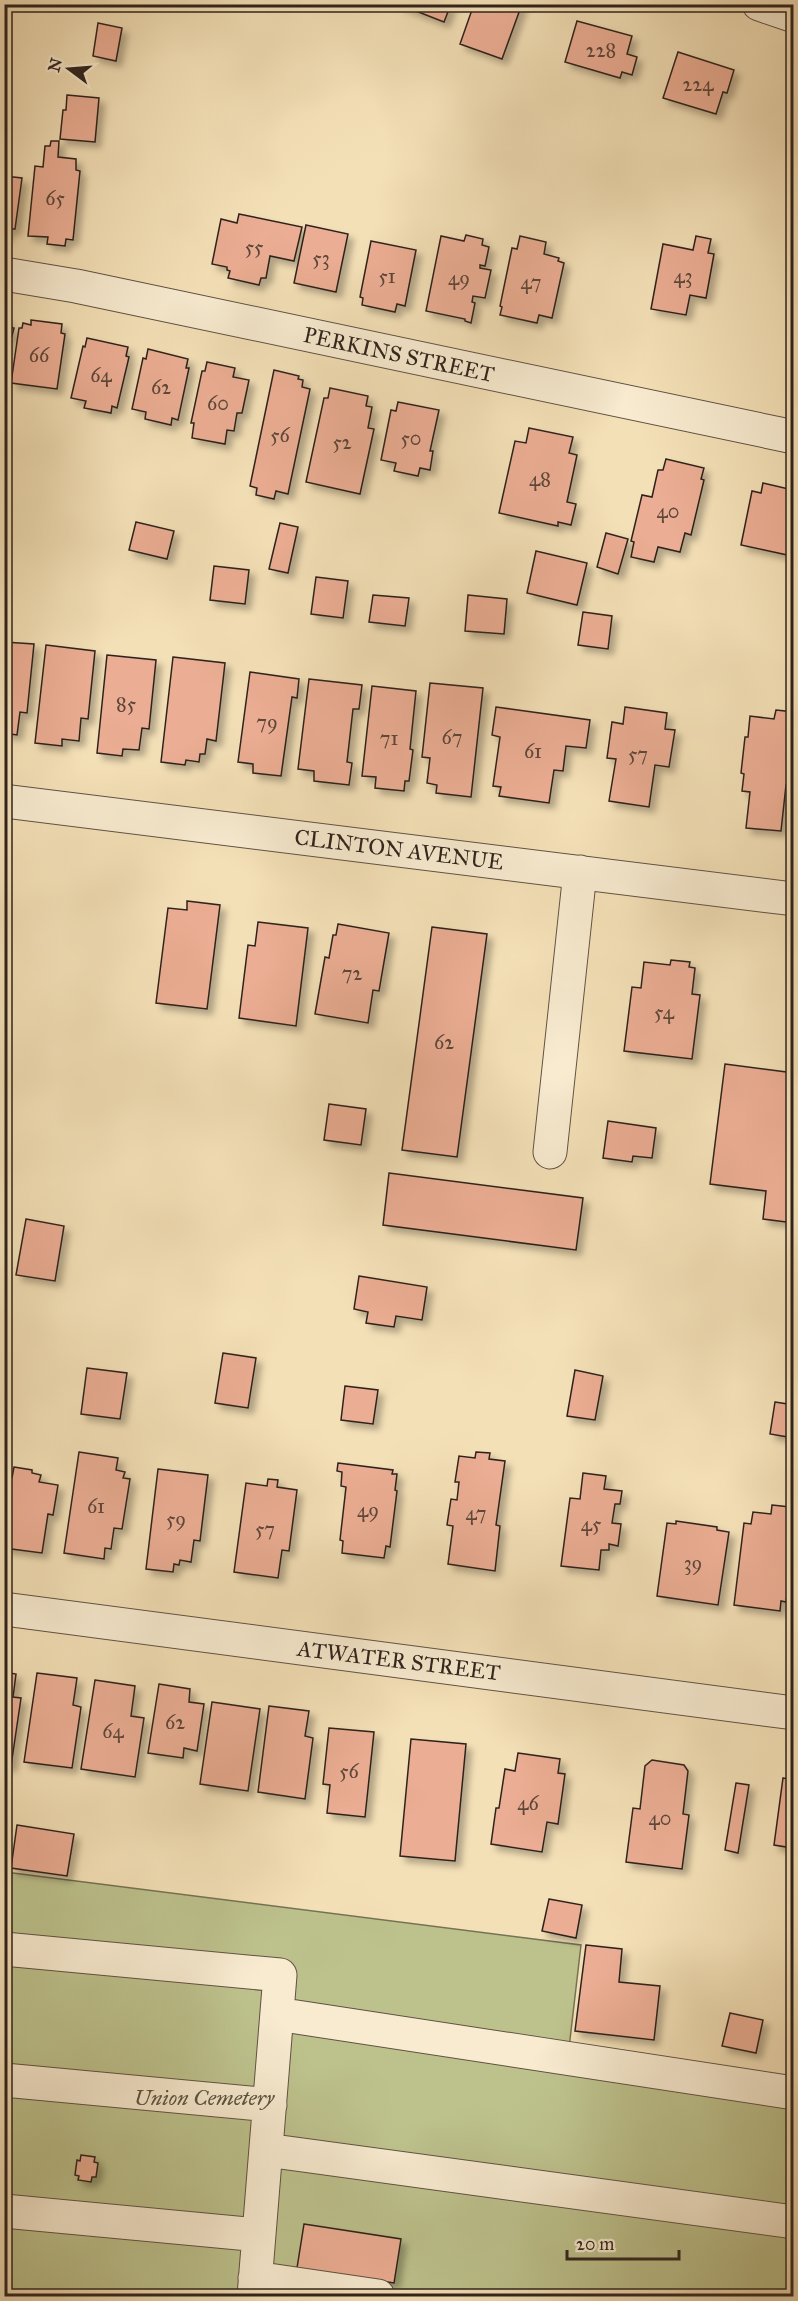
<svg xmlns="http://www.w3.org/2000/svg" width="798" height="2301" font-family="'IM FELL Great Primer',serif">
  <defs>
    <filter id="shadow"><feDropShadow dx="5.5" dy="5.5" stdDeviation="3" flood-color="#0004"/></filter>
  </defs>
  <rect width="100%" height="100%" fill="#f4e0b7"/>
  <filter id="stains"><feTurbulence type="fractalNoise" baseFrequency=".00333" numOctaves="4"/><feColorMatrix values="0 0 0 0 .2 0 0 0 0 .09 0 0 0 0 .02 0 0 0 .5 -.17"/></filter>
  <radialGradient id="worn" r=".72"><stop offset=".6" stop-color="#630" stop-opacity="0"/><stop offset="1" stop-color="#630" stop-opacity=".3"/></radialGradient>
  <!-- green -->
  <path fill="#bdc28d" stroke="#767255" stroke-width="1.5" d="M5 1872 581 1945 569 2048 793 2077V2296H5Z"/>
  <!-- building -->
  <path fill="#ebad93" stroke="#2e231d" stroke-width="1.5" filter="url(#shadow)" d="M398 4H451L444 22Z
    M474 4H522L502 59 460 44Z
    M577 21 632 36 627 54 637 57 632 75 622 72 620 78 565 62Z
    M98 23 122 28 116 61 93 56Z
    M678 52 734 70 727 93 723 92 716 114 663 98Z
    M67 95 99 98 95 142 60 139 63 110H66Z
    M51 141H59L58 157 76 159V170L80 171 73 240 66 239 65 246 47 244 48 237 28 236 35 166 43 167 45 146H50Z
    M4 176 22 178 15 229H8L7 237 4 236Z
    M239 214 302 227 294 261 270 256 266 278H261L259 285 228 278 230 271 227 270V267L212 264 221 219 237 223Z
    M306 225 348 234 336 292 294 283Z
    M466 235 483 239 482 245 489 247 485 266 480 265V268L491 270 485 298 473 296 472 302 475 303 471 323 465 321V319L426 311 441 236 464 241Z
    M520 236 546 242 544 254 559 258 558 261 564 263 552 318 539 315 537 323 500 315 502 307 500 306 512 248 517 249Z
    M696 236 711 239 708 253 714 254 706 298 690 295 686 315 651 309 663 244 693 250Z
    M371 241 416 250 405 306 397 304 395 312 362 305 363 298 360 297Z
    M4 319H8L7 327 14 328 12 336 9 335 4 364Z
    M31 320 62 324 61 333 65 334 57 389 11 383 19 328H22L23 323 31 325Z
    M87 338 128 347 126 356 129 357 117 408 112 406 111 413 84 408 86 401 71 398 83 346 85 347Z
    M148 349 188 359 186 368H189L178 420 172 418 171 425 145 419 146 412 132 409 143 358 146 359Z
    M207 362 235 368 233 377 249 380 242 413H237L234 431 227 430 225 444 192 438 194 423H191L202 371H205Z
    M274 370 299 376 298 379 303 380 302 387 310 389 288 494 276 491 274 499 256 495 257 488 250 486Z
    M330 388 368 396 366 406 372 407 368 428 374 429 360 494 306 482 324 398H328Z
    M398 402 439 410 430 451H433L430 470 420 468 418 476 394 471 396 463 381 460 391 410 396 411Z
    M529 428 573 437 569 453 577 455 567 502 576 504 571 525 558 522V526L499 513 515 441 526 443Z
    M666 459 704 468 701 479 704 480 691 535 685 533 680 552 658 547 654 562 631 557 634 542 631 541 642 495 652 497 658 470H663Z
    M763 483 793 490 791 499 794 500V505L790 522 794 523 792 556 741 545 752 491 761 493Z
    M136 522 174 531 167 559 129 550Z
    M280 523 298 527 288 573 269 569Z
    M606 533 628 539 618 574 597 567Z
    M536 551 587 563 577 605 527 593Z
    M214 566 249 570 245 604 210 600Z
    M316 577 348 581 343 618 311 614Z
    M373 595 409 598 405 626 369 622Z
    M468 595 507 599 504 634 465 631Z
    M583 612 612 616 608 649 578 645Z
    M4 642 34 644 27 713 20 712 17 735 4 733Z
    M46 645 95 651 88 719 81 718 79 741 62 739V746L35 743Z
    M107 655 156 660 149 729 142 728 139 750 123 749 122 756 97 753Z
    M173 657 225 663 216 741 207 739 205 754H200L199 762 186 760 185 765 161 762Z
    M250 672 299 679 297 698 292 697 281 776 253 773V764L238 762Z
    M309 679 362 685 359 709H353L347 762 352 763 349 785 314 781V771L298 769Z
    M430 683 483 688 471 797 436 793 437 785 427 783 430 758 422 757Z
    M372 686 416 691 410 749 413 750 409 781H405L404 791 375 788 376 777 362 776Z
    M496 707 590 720 586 748 566 746 563 771 554 770 549 803 499 796 501 787 493 786 500 737 492 735Z
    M625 707 667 713 665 729 675 730 669 767 655 765 649 807 609 801 616 759 607 758 612 722 623 724Z
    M776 710 794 712 790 748H794V786L786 785 781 831 746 828 750 792 742 791 744 774 741 773 745 737H748L750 716 774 719Z
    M187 901 220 905 207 1009 156 1003 168 908 187 910Z
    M258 922 308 928 296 1026 239 1018 248 945 255 946Z
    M338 924 389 933 379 991 373 990 368 1023 315 1014 325 957 329 958 333 935H336Z
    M432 927 487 934 457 1157 402 1150Z
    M671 960 690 962 689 967 695 968 692 994 700 995 692 1059 624 1051 632 987 641 988 644 962 670 965Z
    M725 1064 794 1073V1223L763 1219 766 1191 710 1184Z
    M329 1104 366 1109 361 1145 324 1140Z
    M608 1121 656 1128 652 1158 633 1156 632 1162 603 1158Z
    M389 1173 583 1198 576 1250 383 1225Z
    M26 1219 64 1226 55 1281 16 1275Z
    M359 1276 427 1287 422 1320 396 1316 394 1327 366 1323 368 1312 354 1309Z
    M223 1353 256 1358 248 1408 215 1403Z
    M87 1368 127 1373 120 1419 81 1414Z
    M575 1370 603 1376 595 1420 567 1416Z
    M345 1386 378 1390 373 1424 341 1420Z
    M775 1402 794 1405V1438L770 1434Z
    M79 1452 118 1458 116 1470 125 1472 123 1478 130 1479 122 1529 114 1528 111 1549 105 1548 104 1559 64 1553Z
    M476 1452 490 1453 489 1459 505 1461 496 1525 500 1526 495 1571 448 1564 453 1526 447 1525 451 1499 457 1500 459 1482H455L459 1456 475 1458Z
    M338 1463 393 1470 392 1474H397L395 1490 397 1491 390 1547 386 1546 384 1558 342 1553 343 1541 340 1540 346 1487 341 1486 342 1472 337 1471Z
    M14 1467 32 1470V1473L41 1475 39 1482 58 1485 53 1515 48 1514 42 1553 4 1548V1477L12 1478Z
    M158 1469 208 1475 200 1541 194 1540 191 1562 180 1560 179 1565 174 1564 173 1572 146 1569Z
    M583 1473 606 1476 604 1489 622 1491 620 1504H615L612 1523 621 1524 618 1546 609 1544V1550H601L599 1570 561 1566 570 1498 580 1499Z
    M268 1479 278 1480 277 1487 297 1490 289 1551 282 1550 278 1578 234 1572 246 1483 267 1486Z
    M772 1505 790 1507 789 1516 794 1517V1539L786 1602 781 1601 780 1611 734 1605 744 1523 751 1524 753 1512 771 1514Z
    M676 1521 717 1527V1530L729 1532 718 1605 657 1596 667 1523 676 1524Z
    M4 1672 16 1674 13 1697 21 1698 11 1766 4 1765Z
    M37 1673 77 1678 73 1705 81 1707 72 1768 24 1762Z
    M95 1680 135 1686 131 1716 144 1718 135 1777 81 1769Z
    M159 1684 190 1689 189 1702 204 1704 197 1751 184 1748 183 1758 148 1753Z
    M212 1702 260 1709 248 1791 200 1784Z
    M269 1706 309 1711 305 1736 313 1738 305 1799 258 1792Z
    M329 1728 374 1732 365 1817 327 1813 330 1785 323 1784Z
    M411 1739 466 1744 455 1861 400 1856Z
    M518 1753 560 1759 558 1773 565 1774 558 1824 547 1822 542 1852 491 1844 496 1808H499L505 1769 515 1771Z
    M652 1760 684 1765 688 1771 683 1814 689 1815 682 1869 626 1862 633 1808 640 1809 645 1766Z
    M783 1778 794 1780 793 1848 774 1845Z
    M736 1783 749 1785 738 1853 725 1850Z
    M17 1825 74 1834 67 1876 11 1868Z
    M549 1899 582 1905 576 1938 542 1931Z
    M586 1945 622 1949 619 1982 660 1986 654 2040 575 2031Z
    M730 2013 763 2020 756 2053 722 2046Z
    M81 2155 95 2157 94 2162 98 2163 96 2177H92L91 2182 78 2180 79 2176 75 2175 77 2160 80 2161Z
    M304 2224 401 2239 394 2283 297 2268Z"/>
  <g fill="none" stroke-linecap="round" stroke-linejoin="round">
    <!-- minor casing -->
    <g stroke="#605244" stroke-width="35">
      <path id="minor" d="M759 4 794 16
        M4 274 76 286 794 437
        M4 801 794 899
        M550 1152 580 872
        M4 1609 794 1713
        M4 1949 280 1975 254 2296
        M277 2014 794 2093
        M4 2080 270 2105
        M266 2150 794 2222
        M4 2211 259 2235
        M255 2278 378 2296"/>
    </g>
    <!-- minor -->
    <use href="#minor" stroke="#f8ebd0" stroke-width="33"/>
  </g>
  <g text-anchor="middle" stroke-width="4.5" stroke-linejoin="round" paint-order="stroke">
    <!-- number labels -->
    <g font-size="20" fill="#5d463a">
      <text x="601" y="57">228</text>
      <text x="698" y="91">224</text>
      <text x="55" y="205">65</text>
      <text x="254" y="254">55</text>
      <text x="321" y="265">53</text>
      <text x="387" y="283">51</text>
      <text x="683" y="283">43</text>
      <text x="459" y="285">49</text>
      <text x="531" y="289">47</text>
      <text x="39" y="362">66</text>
      <text x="101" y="382">64</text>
      <text x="161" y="394">62</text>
      <text x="218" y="410">60</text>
      <text x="280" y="442">56</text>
      <text x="411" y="445">50</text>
      <text x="342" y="449">52</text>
      <text x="540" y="486">48</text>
      <text x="668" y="518">40</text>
      <text x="126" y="711">85</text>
      <text x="267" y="729">79</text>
      <text x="452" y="744">67</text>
      <text x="389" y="745">71</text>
      <text x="533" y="758">61</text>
      <text x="638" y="761">57</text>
      <text x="352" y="980">72</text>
      <text x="664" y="1019">54</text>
      <text x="444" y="1049">62</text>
      <text x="96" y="1513">61</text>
      <text x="368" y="1517">49</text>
      <text x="476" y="1520">47</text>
      <text x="176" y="1526">59</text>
      <text x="591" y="1531">45</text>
      <text x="265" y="1536">57</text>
      <text x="693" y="1570">39</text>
      <text x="175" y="1729">62</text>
      <text x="113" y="1738">64</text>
      <text x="349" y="1778">56</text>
      <text x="528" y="1810">46</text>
      <text x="660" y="1825">40</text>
    </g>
    <!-- street labels -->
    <g font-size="22" fill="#2e231d" stroke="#f8ebd0">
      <text transform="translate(399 354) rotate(12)" y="8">PERKINS STREET</text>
      <text transform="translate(399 849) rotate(7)" y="8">CLINTON AVENUE</text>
      <text transform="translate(399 1660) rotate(7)" y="8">ATWATER STREET</text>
    </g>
    <!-- park labels -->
    <g font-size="22" font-style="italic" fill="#59533f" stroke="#f8ebd0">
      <text x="204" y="2105">Union Cemetery</text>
    </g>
  </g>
  <!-- margin -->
  <rect width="798" height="2301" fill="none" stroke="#f4e0b7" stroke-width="24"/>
  <rect x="6" y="6" width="786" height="2289" fill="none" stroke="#2e231d" stroke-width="3"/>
  <rect x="12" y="12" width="774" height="2277" fill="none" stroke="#2e231d" stroke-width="1.5"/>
  <!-- north arrow -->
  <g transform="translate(69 69) rotate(286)" stroke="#f8ebd0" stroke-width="4.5" paint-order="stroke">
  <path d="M0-4.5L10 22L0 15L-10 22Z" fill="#2e231d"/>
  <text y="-9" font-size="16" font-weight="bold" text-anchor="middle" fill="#2e231d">N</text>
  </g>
  <!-- scale -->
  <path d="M567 2250v9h112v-9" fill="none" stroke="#2e231d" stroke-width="3"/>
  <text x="576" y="2250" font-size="18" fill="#2e231d" stroke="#f8ebd0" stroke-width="4.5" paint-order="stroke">20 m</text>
  <rect width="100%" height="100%" filter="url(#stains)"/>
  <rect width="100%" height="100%" fill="url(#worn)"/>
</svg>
